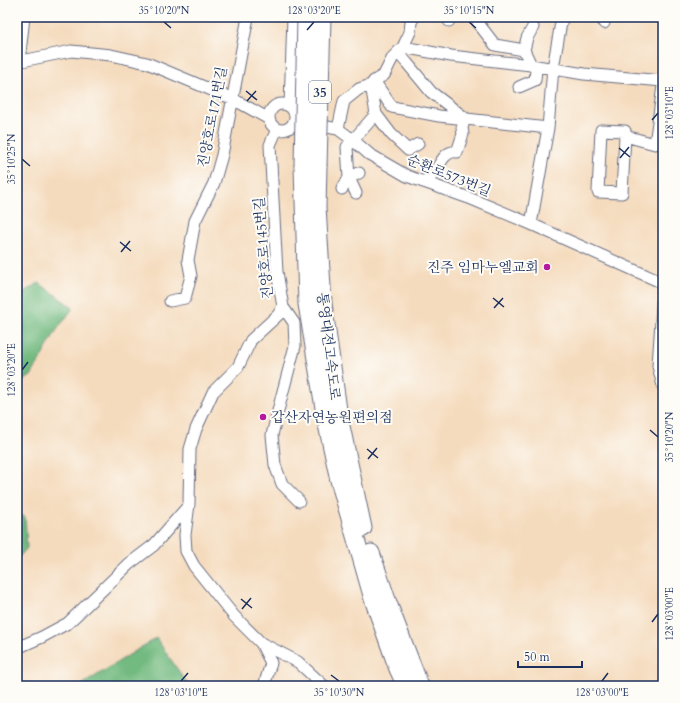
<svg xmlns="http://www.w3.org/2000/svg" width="680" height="703" font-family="Cardo,'Noto Serif KR',serif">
  <rect width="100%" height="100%" fill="#fdfcf7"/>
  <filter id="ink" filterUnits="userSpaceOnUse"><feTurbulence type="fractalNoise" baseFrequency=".025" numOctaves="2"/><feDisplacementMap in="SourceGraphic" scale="8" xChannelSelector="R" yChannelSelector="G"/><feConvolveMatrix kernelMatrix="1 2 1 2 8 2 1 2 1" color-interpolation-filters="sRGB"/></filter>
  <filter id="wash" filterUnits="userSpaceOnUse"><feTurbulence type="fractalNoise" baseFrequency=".012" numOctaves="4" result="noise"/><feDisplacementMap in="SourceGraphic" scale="16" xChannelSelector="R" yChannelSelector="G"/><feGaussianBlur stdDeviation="0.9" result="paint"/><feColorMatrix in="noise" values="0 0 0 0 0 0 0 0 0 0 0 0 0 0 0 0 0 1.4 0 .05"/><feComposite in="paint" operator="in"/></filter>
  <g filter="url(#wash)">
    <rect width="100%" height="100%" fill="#f5dbbe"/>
    <!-- forest -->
    <path fill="#72ba80" stroke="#46746f" d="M39 283 73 308 56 331 31 376 17 384V296Z
      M17 514 25 517 27 548 17 559Z
      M156 638 189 686H80Z"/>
  </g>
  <g filter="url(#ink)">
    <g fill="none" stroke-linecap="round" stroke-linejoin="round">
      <!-- minor casing -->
      <g stroke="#676b80" stroke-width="13">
        <path id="minor" d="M414 17 411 22 410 32 403 47 393 57 384 75 374 81 392 107 439 116 548 128
          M449 17V21
          M477 17 478 23 495 45 524 50 531 65 536 69 535 80 519 87
          M604 23 605 17
          M403 47 451 56 531 65 584 74 663 81
          M524 50 527 38 533 27
          M400 51 398 53 407 63 431 92 465 118
          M17 62 71 51 111 55 147 63 233 99 269 119
          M19 62 24 17
          M269 117a13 13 0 1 1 26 0a13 13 0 1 1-26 0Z
          M290 106 293 17
          M376 114 391 134 408 150 418 144
          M295 121 338 129 353 140 369 154 407 176 469 198 531 224 663 283
          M338 129 344 101 359 89 371 85 374 81
          M625 136 622 193 598 192 601 130 625 131V136L655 144 663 86
          M359 173 349 178 347 147 376 114 371 85
          M423 182C427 179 433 176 435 172 440 164 445 150 457 152L463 134 462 128 465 118
          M342 189 349 178 356 193
          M531 224 548 128 553 68 562 17
          M663 291 658 366 663 386
          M170 301 185 298 191 276 188 260 195 221 214 183 222 155 248 17
          M283 307 294 323 295 346 282 395 272 435 275 465 282 484 299 501
          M261 643 298 662 324 686
          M17 648 42 637 68 623 129 564 154 545 189 505
          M264 686 271 663 261 643 234 616 194 566 186 551 185 535 189 504 190 449 196 429 213 392 238 367 251 340 278 315 283 307 277 272 270 145 277 129"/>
      </g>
      <!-- highway casing -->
      <g stroke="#676b80" stroke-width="19">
        <path id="highway" d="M303 166 307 304 326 420 339 480 373 599 398 669 406 686
          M318 166 317 207 323 303 339 417 363 528
          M371 553 388 603 420 686"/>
      </g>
      <!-- minor -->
      <use href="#minor" stroke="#fff" stroke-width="11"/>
      <!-- highway -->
      <use href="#highway" stroke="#fff" stroke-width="17"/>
      <!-- highway-bridge casing -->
      <g stroke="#676b80" stroke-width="19" stroke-linecap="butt">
        <path id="highway-bridge" d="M303 166 306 17
          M318 166 322 17"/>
      </g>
      <!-- highway-bridge -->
      <use href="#highway-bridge" stroke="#fff" stroke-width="17"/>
    </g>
  </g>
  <!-- ticks -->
  <path fill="none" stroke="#1b2f5e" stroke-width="1.5" d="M164 22 171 28M469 22 476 28M307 30 314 22M246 91 257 100M247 101 256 91M652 120 658 113M619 148 630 157M620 158 629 147M22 159 30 166M120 242 131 251M121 252 130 241M493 298 504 307M494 308 503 298M22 370 28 362M650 430 658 437M367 449 378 458M368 459 377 448M241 599 252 608M242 609 251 598M652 622 658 614M331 675 339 681M181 681 188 673M602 681 608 673"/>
  <!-- markers -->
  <g fill="#b5179e" stroke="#fdfcf7" stroke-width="1.5">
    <circle cx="547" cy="267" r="4"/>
    <circle cx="263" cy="417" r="4"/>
  </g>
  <g text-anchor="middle" stroke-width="4" stroke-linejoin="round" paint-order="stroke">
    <!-- shield labels -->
    <rect fill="#fdfcf7" stroke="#5f6c8c" stroke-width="1" x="309" y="81" width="22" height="22" rx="3"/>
    <g font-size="13" font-weight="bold" fill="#1b2f5e">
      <text x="320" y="97">35</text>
    </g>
    <!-- street labels -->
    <g font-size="14" fill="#1b2f5e" stroke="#fdfcf7">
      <text transform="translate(212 117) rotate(-79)" y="5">진양호로171번길</text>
      <text transform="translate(449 175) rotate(22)" y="5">순환로573번길</text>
      <text transform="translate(263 248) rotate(-95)" y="5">진양호로145번길</text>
      <text transform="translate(329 346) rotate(83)" y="5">통영대전고속도로</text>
    </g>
    <!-- poi labels -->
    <g font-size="14" fill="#1b2f5e" stroke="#fdfcf7" text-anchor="end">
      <text x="539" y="272">진주 임마누엘교회</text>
      <text x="271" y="422" text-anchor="start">갑산자연농원편의점</text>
    </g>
  </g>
  <!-- margin -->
  <rect width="680" height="703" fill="none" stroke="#fdfcf7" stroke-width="44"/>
  <!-- scale -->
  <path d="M518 661v6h64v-6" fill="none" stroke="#1b2f5e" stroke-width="2"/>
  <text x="524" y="661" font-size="12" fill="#1b2f5e" stroke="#fdfcf7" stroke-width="3" paint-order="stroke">50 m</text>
  <rect x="22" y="22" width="636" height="659" fill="none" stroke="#1b2f5e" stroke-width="1.5"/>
  <g font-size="10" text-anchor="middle" fill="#1b2f5e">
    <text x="164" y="14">35°10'20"N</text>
    <text x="314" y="14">128°03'20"E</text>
    <text x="469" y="14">35°10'15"N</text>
    <text transform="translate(669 113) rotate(-90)" y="4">128°03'10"E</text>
    <text transform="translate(11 159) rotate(-90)" y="4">35°10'25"N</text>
    <text transform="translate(11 370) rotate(-90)" y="4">128°03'20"E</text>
    <text transform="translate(669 437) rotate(-90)" y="4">35°10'20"N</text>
    <text transform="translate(669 614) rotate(-90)" y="4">128°03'00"E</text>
    <text x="181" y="696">128°03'10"E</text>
    <text x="339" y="696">35°10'30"N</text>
    <text x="602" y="696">128°03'00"E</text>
  </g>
</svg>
